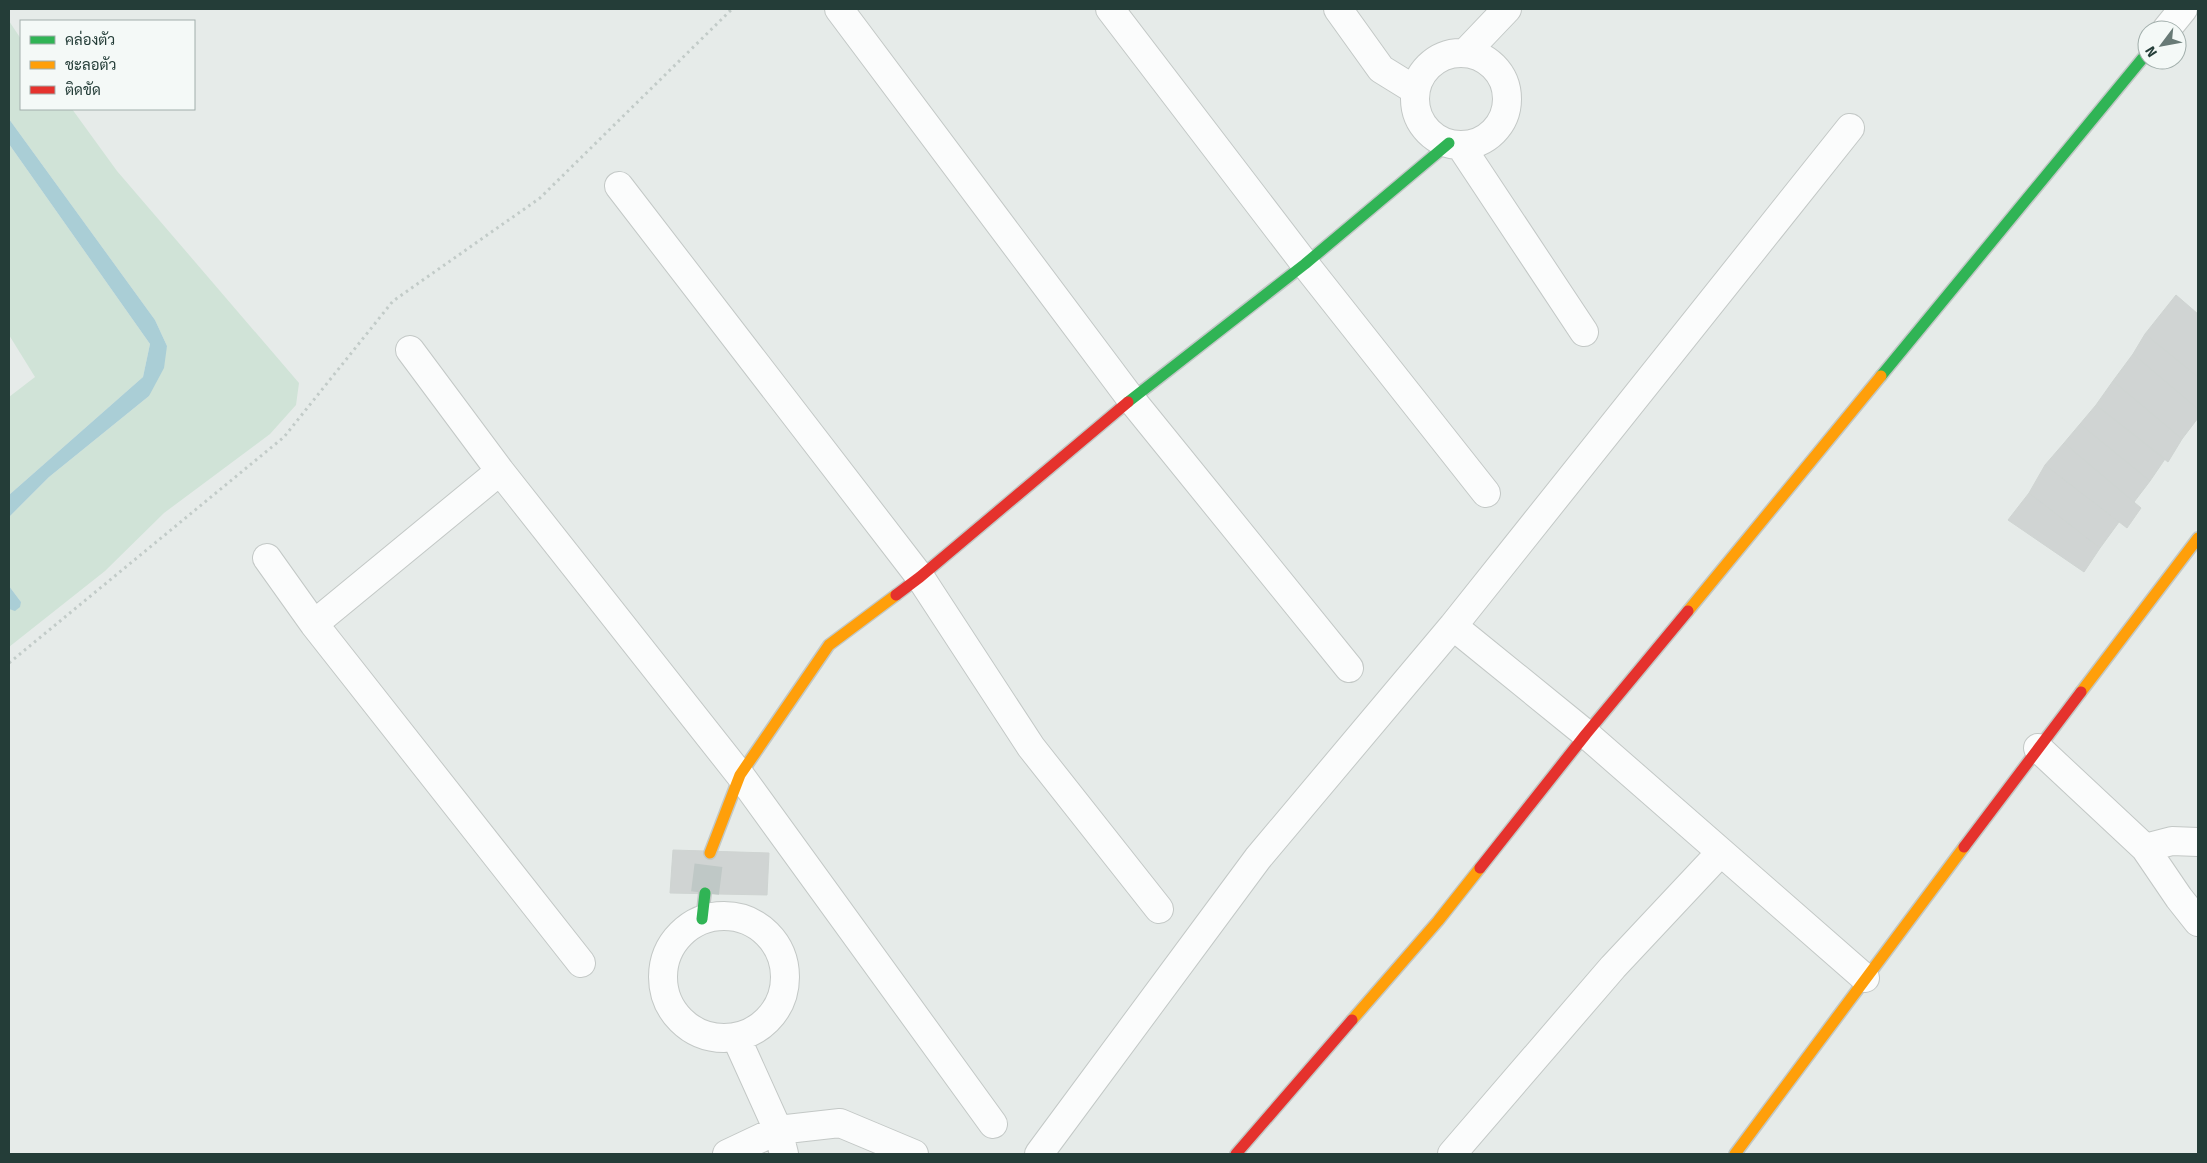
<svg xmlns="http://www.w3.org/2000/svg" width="2207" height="1163" font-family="Signika,Sarabun,sans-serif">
  <rect width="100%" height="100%" fill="#e6ebe9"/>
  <!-- green -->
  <path fill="#d0e3d7" d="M9 21 21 39V109H72L117 171 299 383 296 405 270 434 164 513 105 571 9 647V609L16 610 21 602 9 586V517L49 477 149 396 167 346 155 320 9 119Z
    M9 144 150 344 143 377 9 495V397L35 377 9 335Z"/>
  <!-- water -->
  <path fill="#aaced6" d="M9 119 155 320 167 346 164 368 149 396 49 477 9 517V495L143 377 150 344 9 144Z
    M9 586 21 602 20 607 15 611 9 609Z"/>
  <!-- building -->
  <path fill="#d0d4d3" stroke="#cfd4d2" d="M2176 295 2198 314V377L2145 334Z
    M2145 334 2198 377V409L2133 354Z
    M2133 354 2198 409V418L2182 439 2113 381Z
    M2113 381 2182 439 2168 462 2096 405Z
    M2096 405 2165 459 2150 481 2080 424Z
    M2080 424 2150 481 2134 502 2064 443Z
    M2064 443 2141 508 2127 528 2045 465Z
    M2045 465 2119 522 2100 548 2029 493Z
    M2029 493 2100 548 2084 572 2008 520Z
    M673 850 769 853 767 895 670 893Z"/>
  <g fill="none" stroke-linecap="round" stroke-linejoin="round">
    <!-- secondary-tunnel -->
    <path stroke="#bfc8c6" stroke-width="28" stroke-dasharray="28 14" stroke-linecap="butt" d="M705 893 710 853"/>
    <!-- street casing -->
    <g stroke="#c3c8c6" stroke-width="30">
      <path id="street" d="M839 9 1131 399 1349 668
        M1110 9 1305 264 1486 493
        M1338 9 1381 69 1415 90
        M2166 30 2183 9
        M1466 52 1507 9
        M1415 99a46 46 0 1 1 92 0a46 46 0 1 1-92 0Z
        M1460 145 1584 332
        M619 186 920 577 1031 747 1159 909
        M410 350 500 471 740 775 993 1124
        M267 558 314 624 581 963
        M314 624 500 471
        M1453 626 1586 734 1865 978
        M2038 748 2145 848 2179 898 2198 922
        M2145 848 2172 841 2198 842
        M663 977a61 61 0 1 1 122 0a61 61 0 1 1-122 0Z
        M736 1037 778 1130 784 1154
        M727 1154 778 1130 840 1123 914 1154
        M1039 1154 1258 858 1453 626 1850 128
        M1452 1154 1613 967 1720 853"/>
    </g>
    <!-- fast casing -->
    <g stroke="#c2c8c6" stroke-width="14">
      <path id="fast" d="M1881 376 2147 53
        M1128 402 1305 264 1449 143
        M702 919 705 893"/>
    </g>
    <!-- slow casing -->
    <g stroke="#c2c8c6" stroke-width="14">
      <path id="slow" d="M1688 611 1881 376
        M2081 692 2198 538
        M710 853 740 775 829 645 896 595
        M1352 1020 1438 921 1480 868
        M1735 1154 1964 847"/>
    </g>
    <!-- jam casing -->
    <g stroke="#c2c8c6" stroke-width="14">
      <path id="jam" d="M896 595 920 577 1128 402
        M1964 847 2081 692
        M1480 868 1586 734 1688 611
        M1236 1154 1352 1020"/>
    </g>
    <!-- path -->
    <path stroke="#c2cbc8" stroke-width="3" stroke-dasharray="2.5 4" stroke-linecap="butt" d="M9 663 284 437 393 301 540 198 732 9"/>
    <!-- street -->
    <use href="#street" stroke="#fbfcfc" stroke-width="28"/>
    <!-- fast -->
    <use href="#fast" stroke="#30b455" stroke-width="11"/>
    <!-- slow -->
    <use href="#slow" stroke="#ff9f0a" stroke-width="11"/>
    <!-- jam -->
    <use href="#jam" stroke="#e5322d" stroke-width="11"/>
  </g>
  <!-- border -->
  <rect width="2207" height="1163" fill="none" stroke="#243d38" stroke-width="20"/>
  <!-- legend -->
  <rect x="20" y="20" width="175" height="90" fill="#f4f9f7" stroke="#a1aeab"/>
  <rect x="30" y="36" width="25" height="8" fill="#30b455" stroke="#a1aeab"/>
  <text x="65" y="45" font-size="15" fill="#243d38">คล่องตัว</text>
  <rect x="30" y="61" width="25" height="8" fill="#ff9f0a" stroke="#a1aeab"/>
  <text x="65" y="70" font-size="15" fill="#243d38">ชะลอตัว</text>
  <rect x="30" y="86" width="25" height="8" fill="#e5322d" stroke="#a1aeab"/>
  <text x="65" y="95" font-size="15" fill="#243d38">ติดขัด</text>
  <!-- north arrow -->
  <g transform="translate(2162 45) rotate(238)"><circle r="24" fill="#f4f9f7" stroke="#a1aeab"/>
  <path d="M0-4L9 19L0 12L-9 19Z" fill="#687a76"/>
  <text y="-8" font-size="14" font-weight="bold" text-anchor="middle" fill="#243d38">N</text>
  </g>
</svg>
